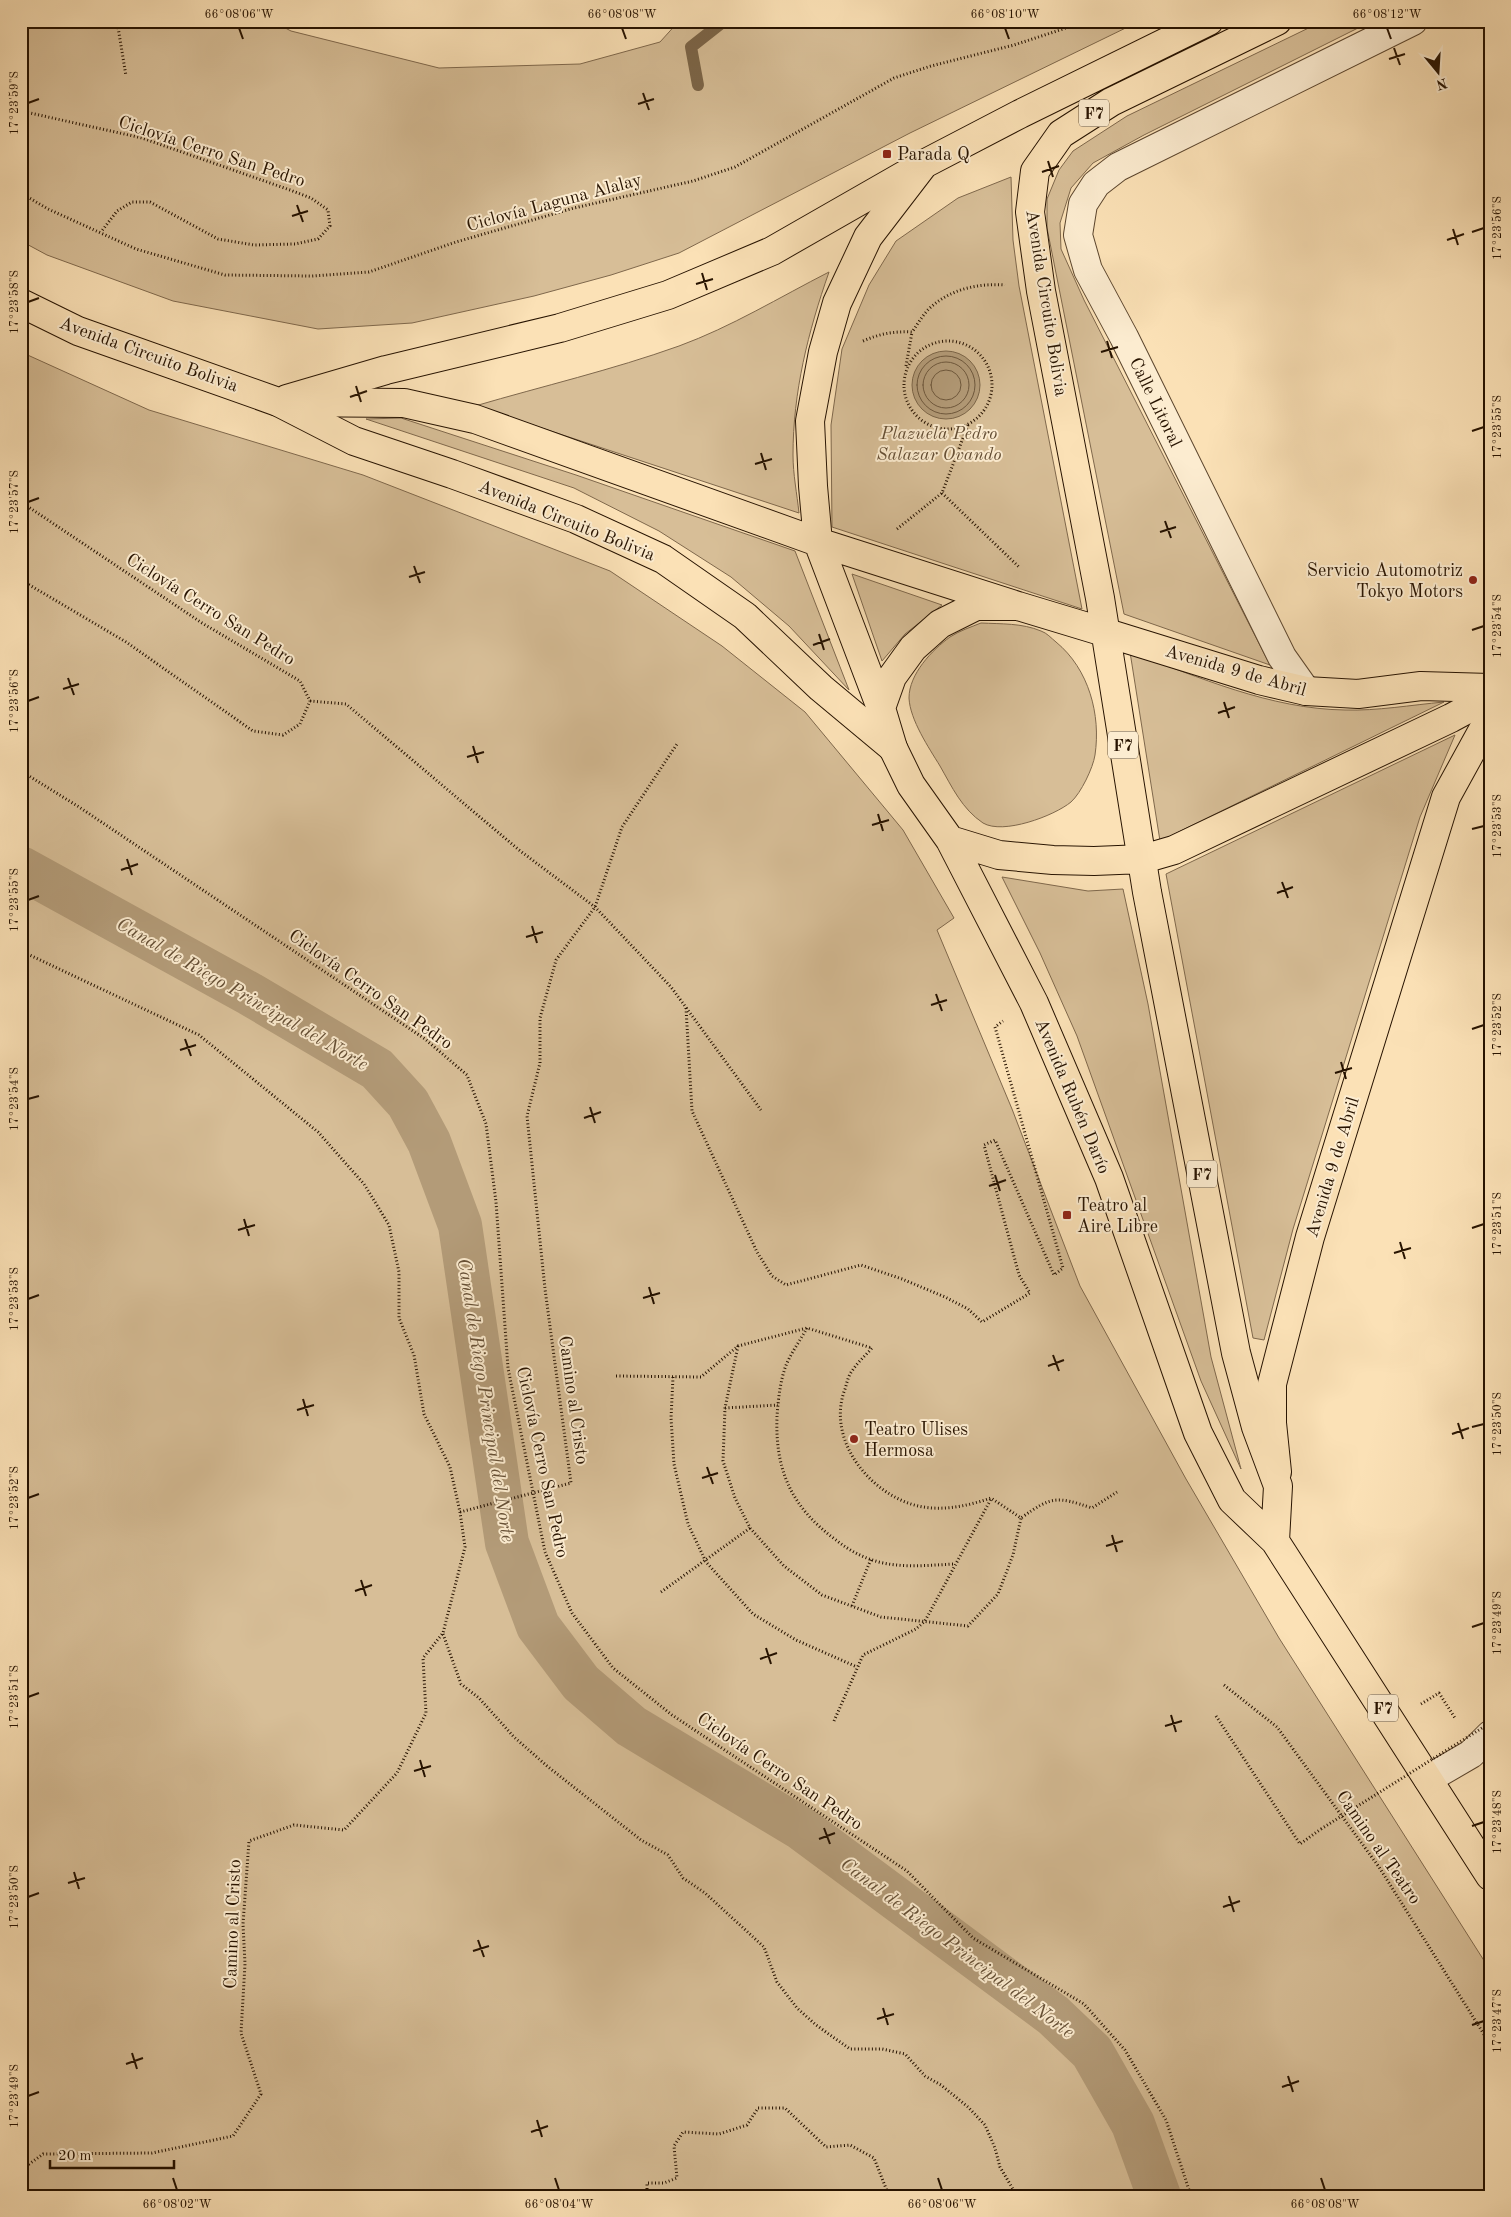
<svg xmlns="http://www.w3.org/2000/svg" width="1511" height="2217" font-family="'Old Standard TT',serif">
  <rect width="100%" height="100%" fill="#fbe1b6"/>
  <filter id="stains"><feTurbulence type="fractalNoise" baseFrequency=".004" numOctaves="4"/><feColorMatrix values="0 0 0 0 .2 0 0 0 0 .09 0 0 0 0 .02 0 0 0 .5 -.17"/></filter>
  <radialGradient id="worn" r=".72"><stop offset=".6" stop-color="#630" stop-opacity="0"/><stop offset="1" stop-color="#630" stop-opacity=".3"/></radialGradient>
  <!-- green -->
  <path fill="#d7be97" stroke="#7f684c" d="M21 21H272L291 31 439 68 580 64 660 42 679 21H1140L910 133 679 253 611 275 534 296 412 323 318 329 173 301 47 255 21 241Z
    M1323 21H1372L1144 135 1093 163 1071 188 1060 223 1061 249 1084 300 1270 665 1124 614 1047 228V199L1059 170 1073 151 1127 116Z
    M1011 177 1013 240 1019 286 1082 609 832 527 831 425 842 349 869 285 896 241 958 198Z
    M829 272C808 332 793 392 793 455 793 474 797 494 799 513L475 406C543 386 612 370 679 346 731 327 780 297 829 272Z
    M21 352 149 410 363 475 610 571 722 646 805 712 903 830 954 918 937 930 1012 1109 1080 1286 1186 1479 1279 1638 1490 1970V2196H21Z
    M401 418 576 475 795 551 849 690 789 626 731 577 659 531 574 488 366 419Z
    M852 574 942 605 905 634 882 661Z
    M981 623C1001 624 1022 623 1041 631 1047 633 1051 638 1056 642 1089 669 1101 715 1095 755 1093 768 1081 793 1071 802 1054 816 1003 835 983 823 962 809 952 787 940 766 929 748 910 720 909 698 909 674 932 650 950 637 959 631 971 627 981 623Z
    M1130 652C1199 677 1270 709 1345 710 1377 711 1411 705 1444 702L1160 841Z
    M1455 735 1420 817 1293 1229 1264 1340 1253 1338 1166 874Z
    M1002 877 1088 891 1123 889 1148 1004 1211 1357 1241 1469 1201 1381 1077 1036 1040 953Z"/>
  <!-- water -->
  <path fill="#b39b78" stroke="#7b6548" d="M912 385a34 34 0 1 1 68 0a34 34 0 1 1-68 0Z"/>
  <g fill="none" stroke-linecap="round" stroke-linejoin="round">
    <!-- shore -->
    <path stroke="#6d573c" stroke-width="1" d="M917 385a29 29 0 1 1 58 0a29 29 0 1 1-58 0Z
      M923 385a23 23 0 1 1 46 0a23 23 0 1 1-46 0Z
      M931 385a15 15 0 1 1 30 0a15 15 0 1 1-30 0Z"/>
    <!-- stream -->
    <path stroke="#7b6548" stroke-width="12" d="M698 85 691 47 724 21"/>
    <!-- canal -->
    <path stroke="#b39b78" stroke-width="44" d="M21 868 250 994 377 1069 408 1103 429 1142 460 1225 507 1543 538 1626 581 1683 631 1726 802 1829 1053 2015 1092 2052 1133 2124 1159 2196"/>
    <!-- minor casing -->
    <g stroke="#5c462e" stroke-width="30">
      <path id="minor" d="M1306 691 1282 657 1124 337 1088 270 1078 235 1083 204 1096 184 1118 167 1413 21
        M1428 1779 1471 1754 1490 1735"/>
    </g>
    <!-- major casing -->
    <g stroke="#271300" stroke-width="30">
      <path id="major" d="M21 303 78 331 278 402 354 441 452 474 576 519 663 559 745 616 821 688 893 748
        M287 399 386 370 560 328 668 295 772 251 924 164
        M1104 632 1259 680 1306 691 1358 694 1421 686 1490 688
        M1277 1472 1272 1423V1384L1310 1237 1446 797 1490 717"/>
    </g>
    <!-- highway casing -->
    <g stroke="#271300" stroke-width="30">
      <path id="highway" d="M1209 21 1020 114 924 164 868 237 837 303 823 352 810 421 813 486 818 542 881 708 893 748 911 785 950 840 1034 1003 1109 1178 1198 1433 1232 1500 1275 1541 1490 1876
        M278 402 404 403 475 419 818 542 1018 606
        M881 708 892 677 913 648 940 624 976 606H1018L1104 632
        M950 840 999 855 1053 860 1094 861 1143 859 1174 850 1451 718 1490 697
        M1275 1541 1278 1486 1256 1427 1236 1353 1147 892 1100 598 1041 291 1030 212 1035 171 1061 134 1111 102 1277 21"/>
    </g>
    <!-- path -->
    <path stroke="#271300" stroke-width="3" stroke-dasharray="1 2.5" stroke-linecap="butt" d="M117 21 126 76
      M21 111 142 138 290 190 311 198 328 210 330 226 318 239 295 244 254 245 218 239 150 202H132L117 211 101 232
      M21 193 48 209 136 249 225 275 312 276 369 272 456 242 574 208 693 181 735 167 894 78 931 66 1014 45 1063 29 1080 21
      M904 385a44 44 0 1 1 88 0a44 44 0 1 1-88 0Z
      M863 341C879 334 894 331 912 332 918 324 923 314 931 307 951 289 979 283 1005 285
      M906 366 912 332
      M942 493 1019 567
      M21 502 202 623 300 681 310 701 300 724 283 735 253 731 126 642 21 580
      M897 529 942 493 968 425
      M310 701 346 704 519 850 595 907 671 987 761 1110
      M21 771 79 807 425 1039 467 1075 486 1124 496 1202 508 1368 545 1552 572 1613 613 1668 672 1715 907 1871 973 1938 1084 2004 1125 2050 1166 2120 1191 2196
      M21 951 199 1035 318 1132 364 1184 389 1225 399 1272V1318L414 1355 424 1414 450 1467 460 1512 465 1547 443 1633 423 1658 426 1713 397 1773 344 1830 294 1825 249 1841 243 1924 245 1964 241 2033 261 2094 233 2136 152 2153 43 2154 21 2170
      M686 1008 692 1111 757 1252 772 1276 786 1285 861 1265 902 1279 945 1297 968 1309 982 1322 1030 1293 1019 1275 984 1145 995 1140 1054 1275 1063 1268 995 1027 1003 1021
      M807 1328C800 1341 790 1354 785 1368 780 1383 778 1401 777 1417 775 1471 792 1508 836 1540 850 1551 865 1559 883 1563 907 1568 931 1565 955 1564
      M738 1346 725 1408 723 1461 735 1498 750 1528 784 1566 822 1595 881 1617 968 1626 998 1594 1013 1555 1021 1518
      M616 1376 701 1377 738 1346 807 1328 872 1348C865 1356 857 1363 852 1371 848 1376 847 1383 845 1389 827 1436 864 1487 908 1503 935 1513 965 1507 991 1498L1021 1518C1052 1496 1056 1496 1092 1508L1117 1492
      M673 1377 671 1418 674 1464 688 1524 706 1562 753 1614 796 1640 857 1667
      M725 1408 778 1405
      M460 1512 571 1483 545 1289 527 1116 540 1063V1018L556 960 595 907 622 827 677 744
      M661 1592 750 1528
      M852 1606 871 1559
      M443 1634 461 1684 479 1698 514 1737 547 1766 641 1840 668 1855 683 1878 705 1893 764 1947 777 1982 797 2008 816 2025 850 2049H882L905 2054 925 2076 941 2085 968 2107 985 2125 995 2148 1000 2167 1017 2196
      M1224 1685 1277 1727 1379 1867 1490 2044
      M1421 1704 1439 1693 1455 1718
      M1216 1716 1300 1844 1321 1829
      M834 1721 863 1655 916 1629 925 1621 991 1499
      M647 2196V2183H664L677 2178 674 2146 683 2132 719 2134 747 2125 758 2108H785L826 2147 850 2145 874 2158 889 2196"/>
    <!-- minor -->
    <use href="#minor" stroke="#fcecd0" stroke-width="28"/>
    <!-- major -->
    <use href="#major" stroke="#fbe1b6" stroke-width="28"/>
    <!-- highway -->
    <use href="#highway" stroke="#fbe1b6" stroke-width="28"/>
    <!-- path-bridge -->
    <path stroke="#271300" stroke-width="3" stroke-dasharray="1 2.5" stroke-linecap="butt" d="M1321 1829 1490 1723"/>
  </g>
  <!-- ticks -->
  <path fill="none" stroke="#271300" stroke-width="2" d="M239 28 243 39M622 28 626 39M1005 28 1009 39M1387 28 1391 39M1394 48 1400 65M1389 59 1405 54M643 93 649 110M28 103 39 99M638 104 654 99M1048 161 1053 177M1042 172 1059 166M297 205 303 222M292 216 308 211M1453 229 1458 245M1472 232 1484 228M1447 240 1464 234M702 273 707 290M696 284 713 279M28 302 39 298M1107 341 1112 358M1101 352 1118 347M356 386 361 402M350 397 367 391M1472 431 1484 427M761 453 766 470M755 464 772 459M28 502 39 498M1165 521 1171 538M1160 532 1176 527M414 566 420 583M409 577 425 572M1472 630 1484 626M819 634 824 650M813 645 830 639M68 678 74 695M63 689 79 684M28 701 39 697M1224 702 1229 718M1218 713 1235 707M473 746 478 763M467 757 484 752M878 814 883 831M872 825 889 820M1472 829 1484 826M127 859 132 875M121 870 138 864M1282 882 1288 898M1277 893 1293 887M28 900 39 896M532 926 537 943M526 937 543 932M936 994 942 1011M931 1005 947 1000M1472 1029 1484 1025M185 1039 191 1056M180 1050 196 1045M1341 1062 1346 1079M1335 1073 1352 1068M28 1099 39 1096M590 1107 595 1123M584 1118 601 1112M995 1175 1000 1191M989 1186 1006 1180M244 1219 249 1236M1472 1228 1484 1224M238 1230 255 1225M1400 1242 1405 1259M1394 1253 1411 1248M649 1287 654 1304M643 1298 660 1293M28 1299 39 1295M1053 1355 1059 1371M1048 1366 1064 1360M303 1399 308 1416M297 1410 314 1405M1458 1423 1463 1439M1472 1427 1484 1424M1452 1434 1469 1428M707 1467 713 1484M702 1478 718 1473M28 1498 39 1494M1112 1535 1117 1552M1106 1546 1123 1541M361 1580 366 1596M355 1591 372 1585M1472 1627 1484 1623M766 1648 771 1664M760 1659 777 1653M28 1697 39 1693M1171 1715 1176 1732M1165 1726 1182 1721M420 1760 425 1777M414 1771 431 1766M1472 1826 1484 1822M824 1828 830 1844M819 1839 835 1833M74 1872 79 1889M68 1883 85 1878M1229 1896 1234 1912M28 1897 39 1893M1223 1907 1240 1901M478 1940 484 1957M473 1951 489 1946M883 2008 888 2025M877 2019 894 2014M1472 2025 1484 2021M132 2053 137 2069M126 2064 143 2058M1288 2076 1293 2092M1282 2087 1299 2081M28 2096 39 2092M537 2120 542 2137M531 2132 548 2126M173 2178 177 2190M555 2178 559 2190M938 2178 942 2190M1321 2178 1325 2190"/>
  <!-- markers -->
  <g fill="#8f2418" stroke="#fcecd0" stroke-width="2">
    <rect x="882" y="149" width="10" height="10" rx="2.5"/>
    <circle cx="1473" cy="580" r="5"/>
    <rect x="1062" y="1210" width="10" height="10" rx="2.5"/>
    <circle cx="854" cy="1439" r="5"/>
  </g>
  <g text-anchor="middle" stroke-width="4" stroke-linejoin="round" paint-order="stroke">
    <!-- shield labels -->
    <g fill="#fcecd0" stroke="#67543e" stroke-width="1">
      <rect x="1079" y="99.5" width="30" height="27" rx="4"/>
      <rect x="1108" y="731.5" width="30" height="27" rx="4"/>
      <rect x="1187" y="1160.5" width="30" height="27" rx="4"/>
      <rect x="1368" y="1694.5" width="30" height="27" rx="4"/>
    </g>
    <g font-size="16" font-weight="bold" fill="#271300">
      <text x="1094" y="119">F7</text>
      <text x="1123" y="751">F7</text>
      <text x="1202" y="1180">F7</text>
      <text x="1383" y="1714">F7</text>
    </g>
    <!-- street labels -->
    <g font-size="18" fill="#271300" stroke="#fcecd0">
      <text transform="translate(212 151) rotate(18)" y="6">Ciclovía Cerro San Pedro</text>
      <text transform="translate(554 202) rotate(-15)" y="6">Ciclovía Laguna Alalay</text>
      <text transform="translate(1047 303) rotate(81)" y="6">Avenida Circuito Bolivia</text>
      <text transform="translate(149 354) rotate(20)" y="6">Avenida Circuito Bolivia</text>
      <text transform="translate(1156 402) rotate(64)" y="6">Calle Litoral</text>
      <text transform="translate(567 520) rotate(22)" y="6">Avenida Circuito Bolivia</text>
      <text transform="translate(211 609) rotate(32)" y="6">Ciclovía Cerro San Pedro</text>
      <text transform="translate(1236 670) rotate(16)" y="6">Avenida 9 de Abril</text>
      <text transform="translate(371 989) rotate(35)" y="6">Ciclovía Cerro San Pedro</text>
      <text transform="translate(1073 1096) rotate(67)" y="6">Avenida Rubén Darío</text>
      <text transform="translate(1332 1167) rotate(-73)" y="6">Avenida 9 de Abril</text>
      <text transform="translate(574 1400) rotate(82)" y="6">Camino al Cristo</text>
      <text transform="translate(543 1462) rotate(78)" y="6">Ciclovía Cerro San Pedro</text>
      <text transform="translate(780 1771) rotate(34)" y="6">Ciclovía Cerro San Pedro</text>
      <text transform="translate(1379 1847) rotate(55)" y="6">Camino al Teatro</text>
      <text transform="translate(232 1924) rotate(-88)" y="6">Camino al Cristo</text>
    </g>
    <!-- poi labels -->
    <g font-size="18" fill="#271300" stroke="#fcecd0" text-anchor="start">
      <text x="897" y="160">Parada Q</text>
      <text x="1463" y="576" text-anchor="end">Servicio Automotriz<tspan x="1463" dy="21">Tokyo Motors</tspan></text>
      <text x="1077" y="1211">Teatro al<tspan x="1077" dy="21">Aire Libre</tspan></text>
      <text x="864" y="1435">Teatro Ulises<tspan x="864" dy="21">Hermosa</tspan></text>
    </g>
    <!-- park labels -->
    <g font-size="18" font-style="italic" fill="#654f35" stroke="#fcecd0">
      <text x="939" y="439">Plazuela Pedro<tspan x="939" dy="21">Salazar Ovando</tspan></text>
    </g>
    <!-- water labels -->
    <g font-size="19" font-style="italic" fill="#665036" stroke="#fcecd0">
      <text transform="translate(243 993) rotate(30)" y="7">Canal de Riego Principal del Norte</text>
      <text transform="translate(487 1400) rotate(81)" y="7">Canal de Riego Principal del Norte</text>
      <text transform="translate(958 1947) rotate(37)" y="7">Canal de Riego Principal del Norte</text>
    </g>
  </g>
  <!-- margin -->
  <rect width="1511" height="2217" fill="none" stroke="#fbe1b6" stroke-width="55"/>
  <!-- north arrow -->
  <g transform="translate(1438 72) rotate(162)" stroke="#fcecd0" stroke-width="4" paint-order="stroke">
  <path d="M0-4L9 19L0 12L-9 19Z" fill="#271300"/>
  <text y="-8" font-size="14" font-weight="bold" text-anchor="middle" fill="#271300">N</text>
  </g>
  <!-- scale -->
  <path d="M50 2160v8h124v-8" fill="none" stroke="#271300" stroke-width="2.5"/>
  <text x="58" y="2160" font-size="15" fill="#271300" stroke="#fcecd0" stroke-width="4" paint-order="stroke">20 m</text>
  <rect x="28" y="28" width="1456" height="2162" fill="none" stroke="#271300" stroke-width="2"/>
  <g font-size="12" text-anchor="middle" fill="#271300">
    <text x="239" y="18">66°08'06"W</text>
    <text x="622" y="18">66°08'08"W</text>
    <text x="1005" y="18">66°08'10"W</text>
    <text x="1387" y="18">66°08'12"W</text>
    <text transform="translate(14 103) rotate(-90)" y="4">17°23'59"S</text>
    <text transform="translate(1497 228) rotate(-90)" y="4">17°23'56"S</text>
    <text transform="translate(14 302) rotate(-90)" y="4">17°23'58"S</text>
    <text transform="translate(1497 427) rotate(-90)" y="4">17°23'55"S</text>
    <text transform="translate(14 502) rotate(-90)" y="4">17°23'57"S</text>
    <text transform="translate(1497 626) rotate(-90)" y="4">17°23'54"S</text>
    <text transform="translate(14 701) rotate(-90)" y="4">17°23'56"S</text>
    <text transform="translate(1497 826) rotate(-90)" y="4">17°23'53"S</text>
    <text transform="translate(14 900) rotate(-90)" y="4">17°23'55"S</text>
    <text transform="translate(1497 1025) rotate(-90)" y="4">17°23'52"S</text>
    <text transform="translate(14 1099) rotate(-90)" y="4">17°23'54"S</text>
    <text transform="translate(1497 1224) rotate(-90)" y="4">17°23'51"S</text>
    <text transform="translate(14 1299) rotate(-90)" y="4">17°23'53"S</text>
    <text transform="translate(1497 1424) rotate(-90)" y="4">17°23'50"S</text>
    <text transform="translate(14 1498) rotate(-90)" y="4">17°23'52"S</text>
    <text transform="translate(1497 1623) rotate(-90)" y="4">17°23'49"S</text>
    <text transform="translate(14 1697) rotate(-90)" y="4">17°23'51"S</text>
    <text transform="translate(1497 1822) rotate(-90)" y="4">17°23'48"S</text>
    <text transform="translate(14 1897) rotate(-90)" y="4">17°23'50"S</text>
    <text transform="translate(1497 2021) rotate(-90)" y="4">17°23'47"S</text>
    <text transform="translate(14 2096) rotate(-90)" y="4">17°23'49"S</text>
    <text x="177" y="2208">66°08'02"W</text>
    <text x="559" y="2208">66°08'04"W</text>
    <text x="942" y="2208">66°08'06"W</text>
    <text x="1325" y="2208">66°08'08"W</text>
  </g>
  <rect width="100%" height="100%" filter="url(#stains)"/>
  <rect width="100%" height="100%" fill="url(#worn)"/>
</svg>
